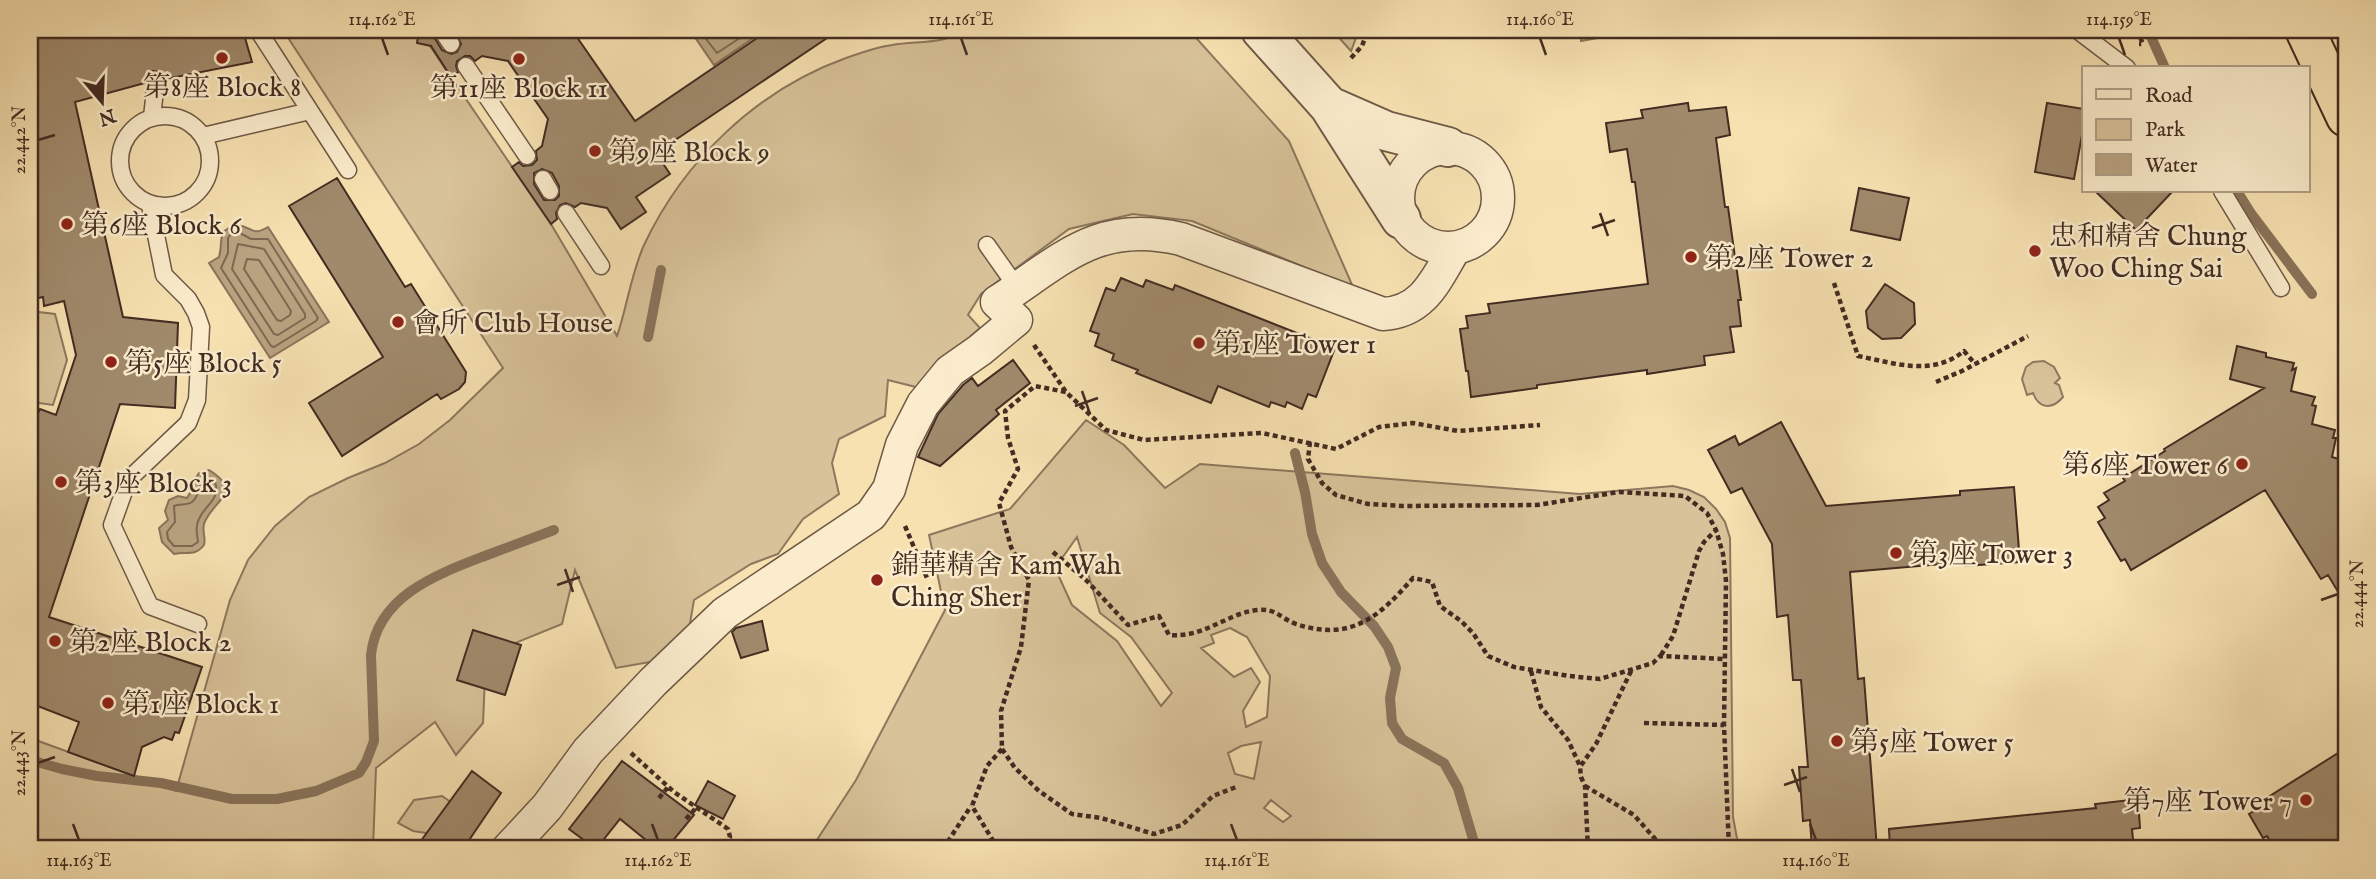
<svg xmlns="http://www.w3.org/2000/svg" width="2376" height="879" font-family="'IM FELL English','Noto Serif TC',serif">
  <rect width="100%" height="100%" fill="#f7e1b1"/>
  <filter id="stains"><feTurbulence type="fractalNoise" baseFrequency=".00286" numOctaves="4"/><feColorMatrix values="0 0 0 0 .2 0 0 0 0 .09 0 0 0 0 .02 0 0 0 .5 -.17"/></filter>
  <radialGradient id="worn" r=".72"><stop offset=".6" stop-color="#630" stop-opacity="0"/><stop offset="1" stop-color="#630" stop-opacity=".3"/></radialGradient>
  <!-- green -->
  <path fill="#d8c299" stroke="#8d775e" stroke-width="2" fill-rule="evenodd" d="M283 30H419L551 224 617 336C627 307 631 274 644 245 684 160 757 90 846 58 860 53 877 47 892 45 908 42 924 43 940 40 950 38 960 33 970 30H1189L1289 141 1353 287 1192 221 1133 214 1069 229 981 294 968 315 980 328 929 374 920 388 888 380 885 416 839 439 832 463 839 494 803 519 778 554 751 564 694 600 688 635 667 659 616 668 575 570 562 624 486 655 483 723 456 755 435 722 376 768 373 849H30V738L176 791 230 600 248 560 275 526 309 497 348 478 385 463 419 444 450 420 503 368Z
    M1332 30H1359L1351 51Z
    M1582 30H1642L1581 41Z
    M30 311 55 314 67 360 53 405 39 403 30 405Z
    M2044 361 2054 367 2060 378 2055 383 2059 385 2063 397C2052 410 2039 409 2033 393L2027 395 2022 379 2026 367 2033 362Z
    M1086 420 1124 445 1165 488 1200 464 1580 494 1673 486 1689 490 1704 497 1716 509 1725 522 1730 538 1733 817 1739 849H811L856 780 945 610 929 535 1010 509ZM1077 537 1100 613 1131 637 1172 693 1161 706 1117 641 1072 605 1055 568ZM1230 628 1247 637 1270 676 1267 717 1246 727 1243 711 1260 682 1251 668 1234 677 1201 648 1214 643 1211 635ZM1261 742 1254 779 1235 774 1228 753 1241 746ZM1271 800 1291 816 1283 822 1264 808Z
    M442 796 458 807 446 836 413 831 398 823 414 800Z"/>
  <!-- water -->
  <path fill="#b9a380" stroke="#89735a" stroke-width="2" d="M690 30H765L714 65Z
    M237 225C254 227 251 237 268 227L329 322 270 358 209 263 219 257C224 240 215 231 237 225Z
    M209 470C245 492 211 502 204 524 202 531 206 538 204 545 195 557 186 551 174 554L162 542 159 528 168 520 165 511 169 500 178 496 187 498 190 493V486L199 473Z"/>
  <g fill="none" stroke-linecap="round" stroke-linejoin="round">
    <!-- shore -->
    <path stroke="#7e6851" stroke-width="2" d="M699 30 717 53 752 30
      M238 232 251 239H268L318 318 316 321 274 347 271 346 221 268 228 253V238L231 234Z
      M238 244 264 249 305 314V318L278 335 274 334 232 269Z
      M247 259 259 260 291 311 290 315 281 321 277 320 244 269Z
      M208 478 215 482C221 499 205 505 199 519 195 527 197 534 198 542L192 546H174L168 539 167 532 175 522 174 506C180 503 186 506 192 502 201 495 196 483 208 478Z"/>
    <!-- stream -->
    <path stroke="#89735a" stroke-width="10" d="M2148 30 2165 68
      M2237 191 2250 212 2312 294
      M648 337 661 270
      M1295 453 1305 492 1312 534 1322 563 1341 592 1374 626 1388 647 1396 668 1390 698 1392 723 1402 739 1444 763 1458 788 1476 849
      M30 760 62 769 97 776 161 783 232 799H277L316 791 359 773 366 762 374 741 371 655C377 597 435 575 482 557 506 548 530 539 554 530"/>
  </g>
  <!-- building -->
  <path fill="#a08a6c" stroke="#422c22" stroke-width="2" fill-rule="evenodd" d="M30 30H218L219 36 243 31 252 62 166 79 162 72 152 71 147 75 145 83 75 102 123 317 178 323 175 408 120 404 49 617 202 667 179 733 175 732 172 740 164 737 142 747 134 776 68 752 79 722 30 703V415L36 417 40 409 56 415 76 355 64 301 44 306 43 297 30 300Z
    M419 30H433L434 37 442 50 451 54 457 52 461 44 454 30H572L635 121 769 30H839L656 153 670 174 636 197 646 212 621 229 607 208 581 203 575 207 566 203 560 205 556 213 557 219 551 224 512 167 519 162 523 166 532 165 537 160 536 151 542 146 548 119 532 96 508 61 482 56 475 61 470 56H465L457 61 456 66 458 72 451 77 431 46 417 43ZM542 169 552 173 559 186V196L555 200H544L534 184V173Z
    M1688 103 1689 111 1726 107 1730 135 1716 138 1725 207H1728L1741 300H1738L1741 326 1730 327 1734 352 1704 356 1705 365 1647 374V370L1537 385V388L1471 397 1468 371H1466L1460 329 1468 328 1466 316 1490 313 1488 304 1648 284 1635 182H1632L1627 149 1610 152 1606 123 1643 118 1641 110Z
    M2047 103 2084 109V124L2074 179 2035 172Z
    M337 178 405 287 411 284 466 372 465 382 459 389 441 399 437 394 342 456 309 403 383 357 289 206Z
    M1859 188 1909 198 1900 240 1851 230Z
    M2095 191H2173L2136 230Z
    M1121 278 1143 287 1146 280 1173 290 1175 285 1335 348 1316 397 1308 394 1302 409 1287 402 1285 407 1271 402 1269 407 1218 386 1211 403 1136 373 1138 370 1112 360 1114 354 1095 346 1099 334 1090 331 1106 288 1115 291Z
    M1885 284 1914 303 1915 324 1901 338 1882 339 1868 328 1866 311Z
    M2237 346 2266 353V357L2294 363 2292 370 2296 368 2291 391 2315 397 2312 405 2316 406 2312 424 2335 430 2333 438H2336L2332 457 2346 461V605L2328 575 2321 579 2265 490 2131 570 2125 559 2121 561 2098 522 2105 518 2098 507 2109 500 2104 493 2125 481 2123 478 2165 451 2164 449 2264 388 2230 379Z
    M1013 360 1030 383 996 410 999 414 940 466 918 457 938 414 963 385 972 378 978 386Z
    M1781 422 1826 506 1960 495V491L2014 487 2020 562 1965 566V562L1850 572 1858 679 1864 678 1877 849H1812L1810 820 1803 821 1799 767H1808L1801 680H1793L1788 615 1777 617 1772 544 1742 488 1731 493 1708 450 1735 436 1739 445Z
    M762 621 768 650 741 658 732 632 736 628Z
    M473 630 521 645 505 695 457 680Z
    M2346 748V849H2275L2267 836 2263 838 2249 814 2267 803 2265 799Z
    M622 761 694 815 666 849H657L620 819 596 849 569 829Z
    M472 771 501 793 463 849H415Z
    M708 781 735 796 723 819 695 805Z
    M2138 799 2140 828 2132 829 2134 849H1890L1889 829 2096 808 2095 804Z"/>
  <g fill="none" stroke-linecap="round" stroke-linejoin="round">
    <!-- service casing -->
    <g stroke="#6f5946" stroke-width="19">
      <path id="service" d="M258 30 348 170
        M2077 30 2127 68
        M443 32 451 44
        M466 66 527 156
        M120 161a45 45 0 1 1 90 0a45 45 0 1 1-90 0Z
        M152 117 156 81
        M203 136 310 111
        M543 179 550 191
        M2222 191 2281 288
        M150 205 164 275 188 299 196 313 201 327 197 400 188 423 128 480 112 525 150 606 198 624
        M566 213 601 266
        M987 245 1018 289"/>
    </g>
    <!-- minor casing -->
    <g stroke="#6f5946" stroke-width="35">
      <path id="minor" d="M1398 198a50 50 0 1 1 100 0a50 50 0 1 1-100 0Z
        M508 849 547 807 588 751 653 682 725 613 871 515 889 489 902 445 923 404 950 371 980 350 1016 320 997 302C1062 260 1097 219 1181 239L1383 314C1424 312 1436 279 1455 248"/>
    </g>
    <!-- tertiary casing -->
    <g stroke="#6f5946" stroke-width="42">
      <path id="tertiary" d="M1261 30 1329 106 1401 219
        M1329 106 1386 131 1448 147"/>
    </g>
    <!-- motorway casing -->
    <g stroke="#422c22" stroke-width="42">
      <path id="motorway" d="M2305 30 2346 117"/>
    </g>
    <!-- path -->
    <path stroke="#422c22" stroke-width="4.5" stroke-dasharray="5 3.5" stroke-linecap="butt" d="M1464 30 1465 36 1533 31
      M2137 30 2143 44H2139
      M1351 58 1362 46 1368 30
      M1834 283 1858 356C1894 363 1932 377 1964 351L1975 364
      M1034 345 1066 392 1106 430 1144 440 1262 433 1336 449 1379 427 1413 423 1458 431 1540 425
      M1936 382 1962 371 2028 336
      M1310 442 1308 459 1322 483 1336 495 1368 504 1402 506 1537 505 1619 492 1685 496 1707 513 1716 530 1723 554 1726 581 1724 725 1729 849
      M905 526 927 578
      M1053 552 1087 581 1128 625 1159 616 1169 635C1205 638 1225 614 1257 610 1276 608 1280 618 1296 624 1351 642 1379 617 1413 578L1432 582 1440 606 1461 621 1473 633 1488 656 1514 667 1569 676 1600 679 1653 663 1660 656 1725 659
      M1661 655 1673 636 1699 551 1704 542 1716 530
      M1531 671 1541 707 1568 740 1580 766
      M1644 723 1724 725
      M1002 749 1015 768 1039 791 1072 814 1101 818 1154 834 1182 825 1213 796 1236 787
      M631 753 674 792 728 829 730 837 720 849
      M1585 786 1634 815 1664 849
      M659 798 668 787
      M686 819 696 808
      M943 849 971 806
      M998 849 972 806 987 766 1002 749 1001 711 1021 647 1029 580 1011 547 999 503 1018 469 1008 438 1005 411 1035 386 1066 392
      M1588 849 1585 786 1581 777 1580 767 1596 744 1632 669"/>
    <!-- service -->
    <use href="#service" stroke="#faeccc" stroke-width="16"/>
    <!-- minor -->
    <use href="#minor" stroke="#faeccc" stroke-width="32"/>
    <!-- tertiary -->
    <use href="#tertiary" stroke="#faeccc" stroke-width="38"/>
    <!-- motorway -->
    <use href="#motorway" stroke="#f7e1b1" stroke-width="38"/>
  </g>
  <!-- ticks -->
  <path fill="none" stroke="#422c22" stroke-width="2.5" d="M382 38 388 55M961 38 967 55M1540 38 1546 55M2119 38 2125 55M38 140 55 135M1600 213 1608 236M1592 228 1615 220M1082 391 1090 414M1075 406 1098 398M565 569 573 592M557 585 580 577M2321 600 2338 594M38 763 55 757M1792 769 1800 792M1784 785 1807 777M73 824 79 840M652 824 658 840M1231 824 1237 840M1810 824 1816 840"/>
  <!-- markers -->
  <g fill="#8f2418" stroke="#faeccc" stroke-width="2.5">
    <circle cx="222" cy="58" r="7"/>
    <circle cx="519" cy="59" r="7"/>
    <circle cx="595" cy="151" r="7"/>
    <circle cx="67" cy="224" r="7"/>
    <circle cx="2035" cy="251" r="7"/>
    <circle cx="1691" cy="257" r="7"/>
    <circle cx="398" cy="322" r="7"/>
    <circle cx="1199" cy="343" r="7"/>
    <circle cx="111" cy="362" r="7"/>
    <circle cx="2242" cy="464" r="7"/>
    <circle cx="61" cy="482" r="7"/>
    <circle cx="1896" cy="553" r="7"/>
    <circle cx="877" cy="580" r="7"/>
    <circle cx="55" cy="641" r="7"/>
    <circle cx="108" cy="703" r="7"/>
    <circle cx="1837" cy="741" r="7"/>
    <circle cx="2306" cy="800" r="7"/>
  </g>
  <g text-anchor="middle" stroke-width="5" stroke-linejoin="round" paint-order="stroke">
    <!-- poi labels -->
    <g font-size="28" fill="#422c22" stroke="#faeccc" text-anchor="start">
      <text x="222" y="96" text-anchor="middle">第8座 Block 8</text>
      <text x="519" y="97" text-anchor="middle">第11座 Block 11</text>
      <text x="609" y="161">第9座 Block 9</text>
      <text x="81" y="234">第6座 Block 6</text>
      <text x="2049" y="245">忠和精舍 Chung<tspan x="2049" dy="32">Woo Ching Sai</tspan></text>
      <text x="1705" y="267">第2座 Tower 2</text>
      <text x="412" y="332">會所 Club House</text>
      <text x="1213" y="353">第1座 Tower 1</text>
      <text x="125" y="372">第5座 Block 5</text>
      <text x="2228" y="474" text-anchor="end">第6座 Tower 6</text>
      <text x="75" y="492">第3座 Block 3</text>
      <text x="1910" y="563">第3座 Tower 3</text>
      <text x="891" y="574">錦華精舍 Kam Wah<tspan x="891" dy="32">Ching Sher</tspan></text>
      <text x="69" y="651">第2座 Block 2</text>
      <text x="122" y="713">第1座 Block 1</text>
      <text x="1851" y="751">第5座 Tower 5</text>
      <text x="2292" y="810" text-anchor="end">第7座 Tower 7</text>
    </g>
  </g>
  <!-- margin -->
  <rect width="2376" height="879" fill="none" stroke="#f7e1b1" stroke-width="77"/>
  <!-- legend -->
  <rect x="2082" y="66" width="228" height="126" fill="#faeccc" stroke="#b09f88" stroke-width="2"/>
  <rect x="2096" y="89" width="35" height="10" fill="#faeccc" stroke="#b09f88" stroke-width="2"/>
  <text x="2145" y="102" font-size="21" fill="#422c22">Road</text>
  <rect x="2096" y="119" width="35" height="21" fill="#d8c299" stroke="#b09f88" stroke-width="2"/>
  <text x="2145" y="136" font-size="21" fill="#422c22">Park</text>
  <rect x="2096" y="154" width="35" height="21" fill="#b9a380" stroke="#b09f88" stroke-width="2"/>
  <text x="2145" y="172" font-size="21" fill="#422c22">Water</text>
  <!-- north arrow -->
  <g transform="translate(102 102) rotate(161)" stroke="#faeccc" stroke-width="5" paint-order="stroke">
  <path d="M0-5L12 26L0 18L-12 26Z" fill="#422c22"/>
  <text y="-10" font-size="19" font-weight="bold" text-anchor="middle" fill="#422c22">N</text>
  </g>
  <rect x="38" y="38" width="2300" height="802" fill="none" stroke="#422c22" stroke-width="2.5"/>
  <g font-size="18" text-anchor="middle" fill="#422c22">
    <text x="382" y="25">114.162°E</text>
    <text x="961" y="25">114.161°E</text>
    <text x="1540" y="25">114.160°E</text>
    <text x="2119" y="25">114.159°E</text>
    <text transform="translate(19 140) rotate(-90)" y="6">22.442°N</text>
    <text transform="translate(2357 594) rotate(-90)" y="6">22.444°N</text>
    <text transform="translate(19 763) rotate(-90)" y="6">22.443°N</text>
    <text x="79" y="866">114.163°E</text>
    <text x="658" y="866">114.162°E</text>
    <text x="1237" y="866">114.161°E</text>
    <text x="1816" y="866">114.160°E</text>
  </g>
  <rect width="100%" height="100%" filter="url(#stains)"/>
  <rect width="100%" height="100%" fill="url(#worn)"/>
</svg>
